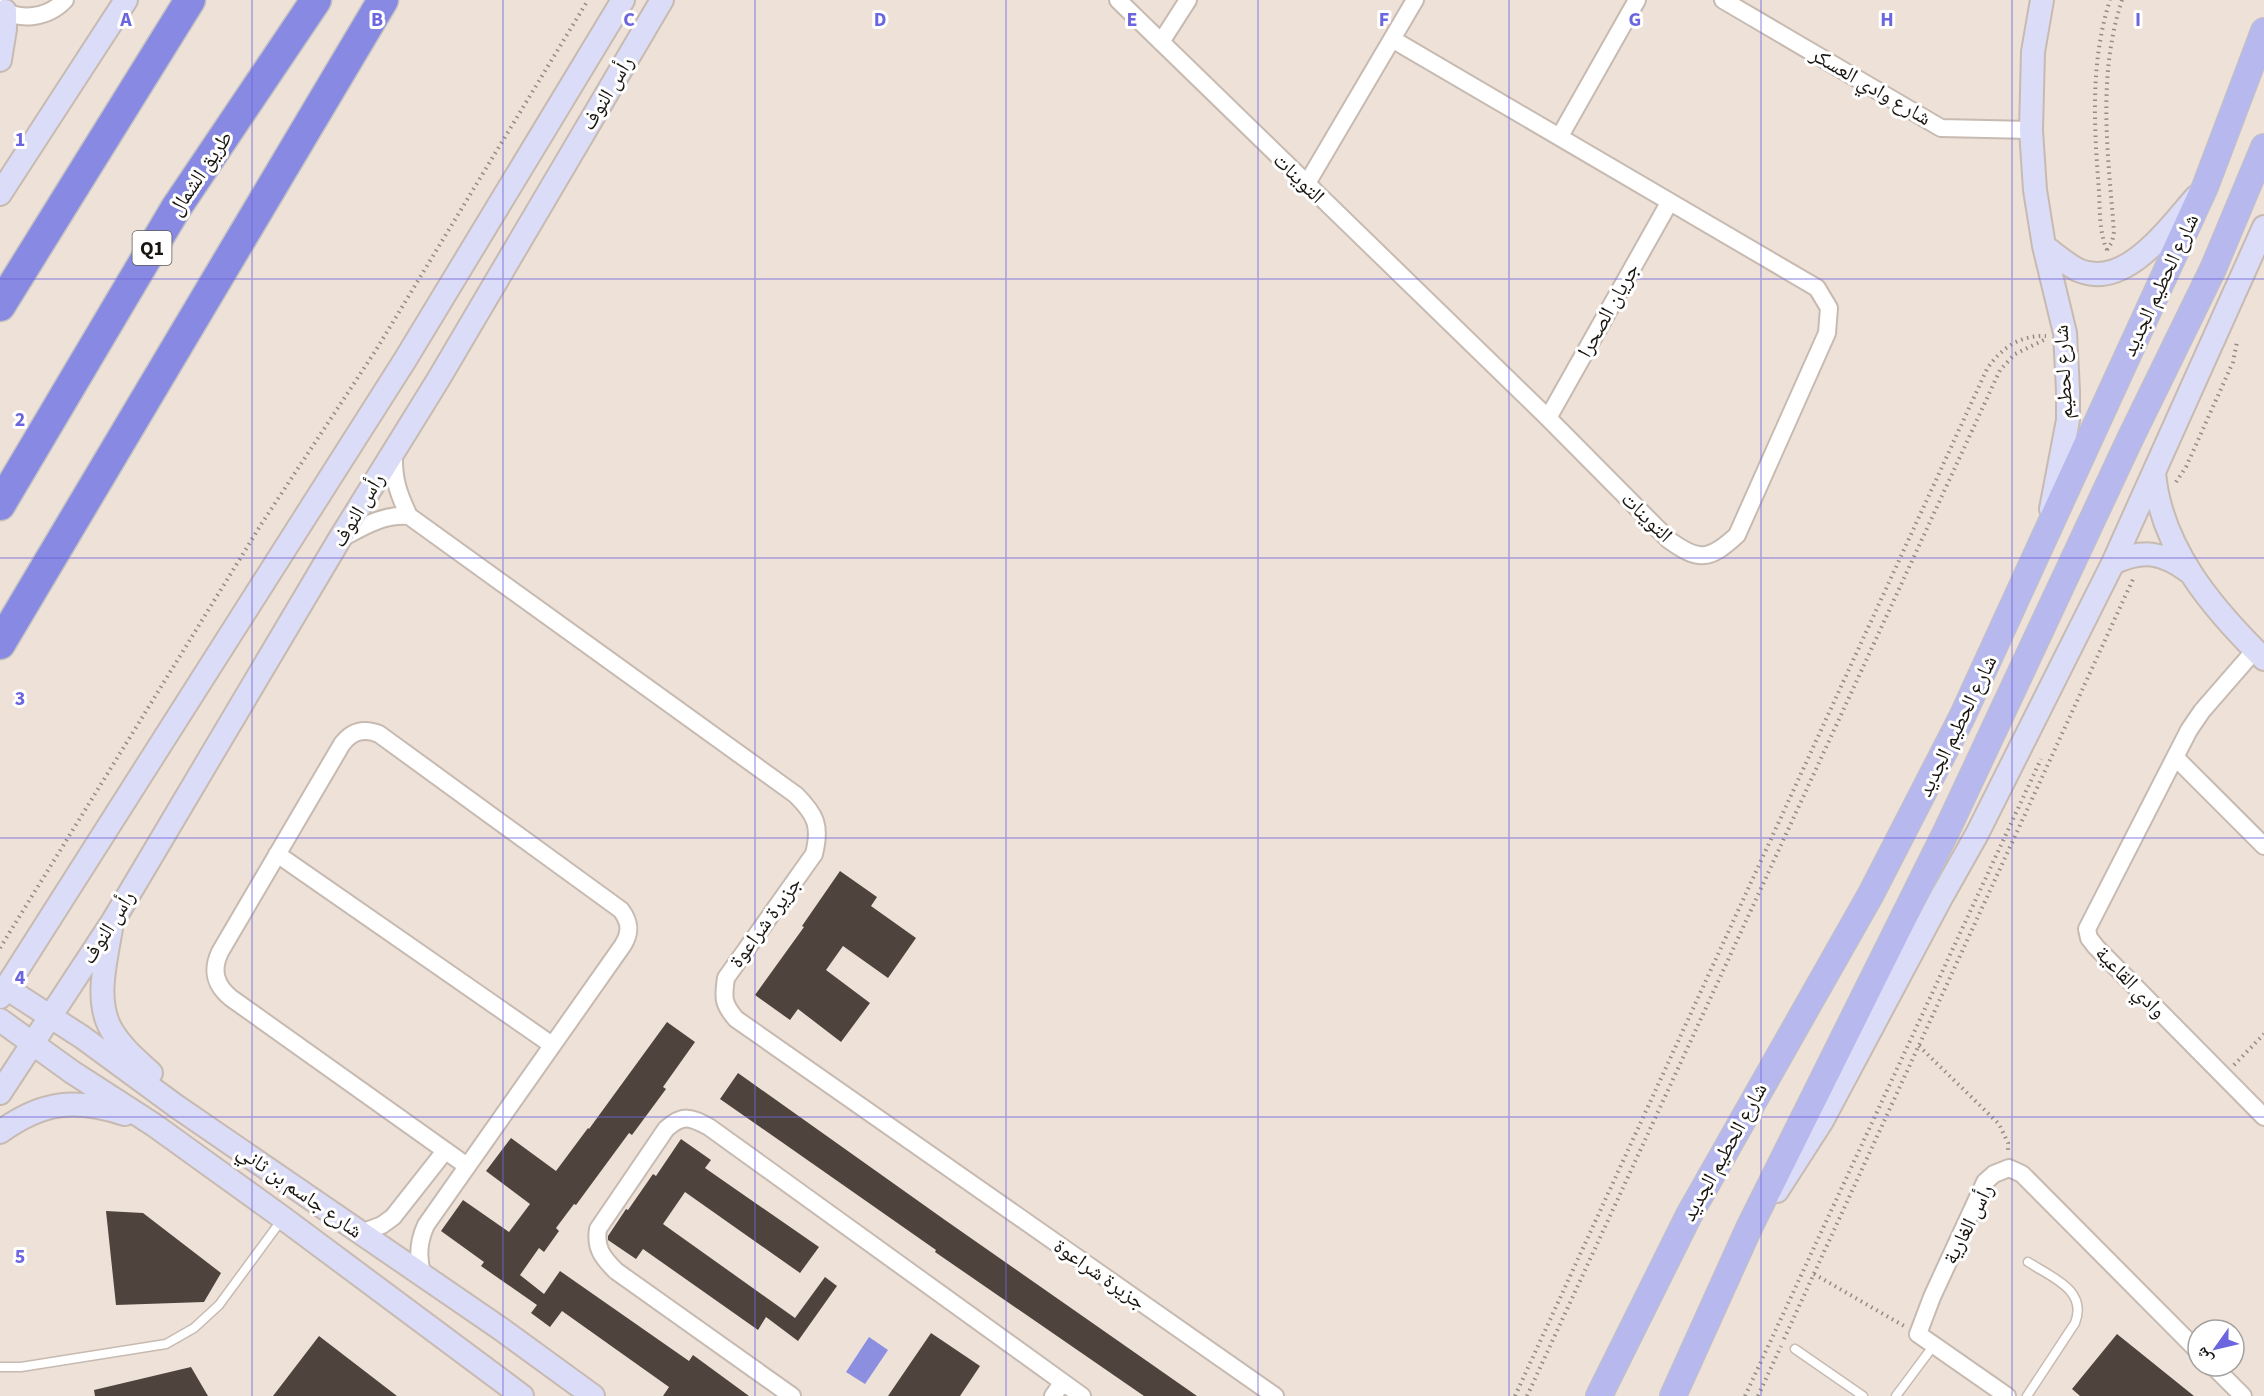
<svg xmlns="http://www.w3.org/2000/svg" width="2264" height="1396" font-family="'Source Sans 3','Noto Naskh Arabic',sans-serif">
  <rect width="100%" height="100%" fill="#eee1d8"/>
  <!-- water -->
  <path fill="#8c8ee0" d="M869 1337 888 1350 865 1384 846 1372Z"/>
  <!-- building -->
  <path fill="#4f443d" d="M840 871 877 897 871 906 916 938 888 978 843 946 826 970 870 1003 841 1042 798 1009 790 1020 755 995 804 927 802 926Z
    M667 1022 695 1042 663 1087 666 1089 632 1135 629 1133 576 1205 574 1204 556 1228 559 1231 544 1252 539 1248 520 1275 544 1294 560 1271 689 1361 693 1355 749 1396H663L669 1387 562 1311 550 1327 531 1313 537 1305 481 1266 484 1262 441 1231 463 1200 509 1232 530 1204 486 1171 511 1138 556 1171 588 1128 589 1129Z
    M738 1073 945 1220 1197 1396H1144L935 1252 936 1250 720 1099Z
    M681 1139 711 1160 705 1168 819 1247 800 1273 685 1192 663 1224 795 1318 825 1277 837 1286 798 1341 766 1317 758 1330 643 1249 636 1259 608 1240V1236L626 1209 628 1210 653 1174 656 1176Z
    M106 1211 143 1213 221 1273 204 1302 116 1305Z
    M931 1333 980 1366 960 1396H888Z
    M2117 1334 2194 1396H2080L2072 1389Z
    M319 1336 397 1396H273Z
    M191 1367 208 1396H95L94 1390Z"/>
  <g fill="none" stroke-linecap="round" stroke-linejoin="round">
    <!-- lane casing -->
    <g stroke="#c7bab1" stroke-width="11">
      <path id="lane" d="M1795 1349 1863 1396
        M0 1367H21L166 1344 194 1328 219 1305 283 1218
        M1896 1396 1934 1345
        M2027 1396 2075 1323C2088 1290 2051 1277 2028 1262"/>
    </g>
    <!-- street casing -->
    <g stroke="#c7bab1" stroke-width="20">
      <path id="street" d="M1118 0 1548 418 1669 540C1699 562 1710 560 1737 535L1827 333 1829 308 1817 288 1392 39
        M1723 0 1941 128 2031 130
        M0 8C20 22 48 18 65 0
        M1161 42 1188 0
        M1560 136 1637 0
        M1306 185 1415 0
        M1548 418 1669 203
        M394 452C393 479 398 493 409 516L796 795C816 815 821 826 814 854L726 978C723 998 723 1004 736 1019L1275 1396
        M340 539C363 527 382 514 409 516
        M2255 650 2202 711 2189 730 2087 929 2089 938 2096 947 2264 1117
        M2176 758 2264 846
        M277 854 552 1045
        M361 1233 382 1225 393 1217 445 1151
        M423 1276C417 1258 418 1242 426 1225L623 945C631 932 630 922 621 910L379 734C364 728 352 731 342 744L220 952C211 971 216 986 231 998L467 1166
        M2213 1366 2243 1396
        M792 1396 616 1271C602 1257 595 1248 598 1229L666 1129C683 1114 690 1117 709 1127L1082 1396
        M1053 1396 1062 1383
        M2007 1396 1918 1334 1932 1297 1985 1182 1994 1174 2009 1168 2022 1174 2198 1351"/>
    </g>
    <!-- secondary casing -->
    <g stroke="#c7bab1" stroke-width="26">
      <path id="secondary" d="M2042 0 2033 52 2031 130 2035 190 2044 246 2065 333 2068 391V420L2051 509
        M0 60 5 29V11
        M0 194 126 0
        M2044 246C2055 254 2066 264 2078 270 2125 291 2169 227 2196 197
        M2154 473C2161 548 2212 608 2264 659
        M2113 563C2143 549 2162 552 2188 571
        M111 928C106 961 94 1001 112 1031 122 1048 137 1060 151 1073
        M6 988 82 1037 176 1106 501 1329 593 1396
        M0 997 405 360 623 0
        M0 1020 72 1072 154 1125 283 1218 522 1396
        M0 1093 113 921 339 540 438 380 662 0
        M0 1132C43 1101 75 1098 125 1114
        M1777 1191 1822 1121 1942 896 1977 834 2113 563 2264 227"/>
    </g>
    <!-- primary casing -->
    <g stroke="#c3c2c1" stroke-width="28">
      <path id="primary" d="M1599 1396 1689 1215 1871 894 1962 717 2205 187 2264 31
        M1673 1396 1749 1228 1947 830 2130 439 2213 269 2264 147"/>
    </g>
    <!-- highway casing -->
    <g stroke="#c3c2c1" stroke-width="33">
      <path id="highway" d="M0 306 190 0
        M0 505 176 208 316 0
        M0 644 383 0"/>
    </g>
    <!-- path -->
    <path stroke="#958b85" stroke-width="4" stroke-dasharray="1.5 4.5" stroke-linecap="butt" d="M2107 250 2112 242 2114 232C2108 154 2097 76 2122 0
      M2107 250C2099 232 2100 211 2099 191 2094 127 2090 62 2110 0
      M2176 482 2186 467 2233 362 2237 342
      M0 948 262 523 376 350 588 0
      M1919 1046 1999 1124 2008 1143V1153
      M2234 1065 2264 1034
      M1814 1274 1904 1326
      M1784 1339 2134 577
      M1515 1396 1987 369C2001 348 2020 335 2046 336
      M1527 1396 2000 370 2015 354 2046 339
      M1745 1396 2041 759
      M1758 1396 1781 1346"/>
    <!-- lane -->
    <use href="#lane" stroke="#fff" stroke-width="8"/>
    <!-- street -->
    <use href="#street" stroke="#fff" stroke-width="16"/>
    <!-- secondary -->
    <use href="#secondary" stroke="#dbdcf7" stroke-width="22"/>
    <!-- primary -->
    <use href="#primary" stroke="#b7b8ee" stroke-width="26"/>
    <!-- highway -->
    <use href="#highway" stroke="#8789e3" stroke-width="30"/>
  </g>
  <!-- grid -->
  <path fill="none" stroke="#6b65df" stroke-width="1.5" stroke-opacity="0.55" d="M252 0V1396M503 0V1396M755 0V1396M1006 0V1396M1258 0V1396M1509 0V1396M1761 0V1396M2012 0V1396M0 279H2264M0 558H2264M0 838H2264M0 1117H2264"/>
  <g text-anchor="middle" stroke-width="6" stroke-linejoin="round" paint-order="stroke">
    <!-- shield labels -->
    <rect fill="#fff" stroke="#5d5a58" stroke-width="1.5" x="132.5" y="231" width="39" height="34" rx="4.5"/>
    <g font-size="20" font-weight="bold" fill="#181410">
      <text x="152" y="255">Q1</text>
    </g>
    <!-- street labels -->
    <g font-size="21" fill="#181410" stroke="#fff">
      <text transform="translate(1871 86) rotate(30)" y="7">شارع وادي العسكر</text>
      <text transform="translate(607 93) rotate(-59)" y="7">رأس النوف</text>
      <text transform="translate(200 173) rotate(-56)" y="7">طريق الشمال</text>
      <text transform="translate(1299 178) rotate(44)" y="7">التوينات</text>
      <text transform="translate(2160 285) rotate(-65)" y="7">شارع الحطيم الجديد</text>
      <text transform="translate(1608 310) rotate(-61)" y="7">جريان الصحرا</text>
      <text transform="translate(2063 372) rotate(-93)" y="7">شارع لحطيم</text>
      <text transform="translate(358 510) rotate(-59)" y="7">رأس النوف</text>
      <text transform="translate(1647 517) rotate(44)" y="7">التوينات</text>
      <text transform="translate(1957 726) rotate(-64)" y="7">شارع الحطيم الجديد</text>
      <text transform="translate(765 922) rotate(-54)" y="7">جزيرة شراعوة</text>
      <text transform="translate(108 927) rotate(-58)" y="7">رأس النوف</text>
      <text transform="translate(2131 982) rotate(46)" y="7">وادي القاعية</text>
      <text transform="translate(1724 1152) rotate(-61)" y="7">شارع الحطيم الجديد</text>
      <text transform="translate(300 1191) rotate(35)" y="7">شارع جاسم بن ثاني</text>
      <text transform="translate(1968 1224) rotate(-63)" y="7">رأس الغارية</text>
      <text transform="translate(1100 1274) rotate(35)" y="7">جزيرة شراعوة</text>
    </g>
  </g>
  <g font-size="20" text-anchor="middle" font-weight="bold" fill="#6b65df" stroke="#fff" stroke-width="6" stroke-linejoin="round" paint-order="stroke">
    <text x="126" y="26">A</text>
    <text x="377" y="26">B</text>
    <text x="629" y="26">C</text>
    <text x="880" y="26">D</text>
    <text x="1132" y="26">E</text>
    <text x="1384" y="26">F</text>
    <text x="1635" y="26">G</text>
    <text x="1887" y="26">H</text>
    <text x="2138" y="26">I</text>
    <text x="20" y="146">1</text>
    <text x="20" y="426">2</text>
    <text x="20" y="705">3</text>
    <text x="20" y="984">4</text>
    <text x="20" y="1263">5</text>
  </g>
  <!-- north arrow -->
  <g transform="translate(2216 1348) rotate(236)"><circle r="28" fill="#ffffff" stroke="#a3a19f" stroke-width="1.5"/>
  <path d="M0-4.5L10 22L0 15L-10 22Z" fill="#6b65df"/>
  <text y="-9" font-size="16" font-weight="bold" text-anchor="middle" fill="#181410">ش</text>
  </g>
</svg>
